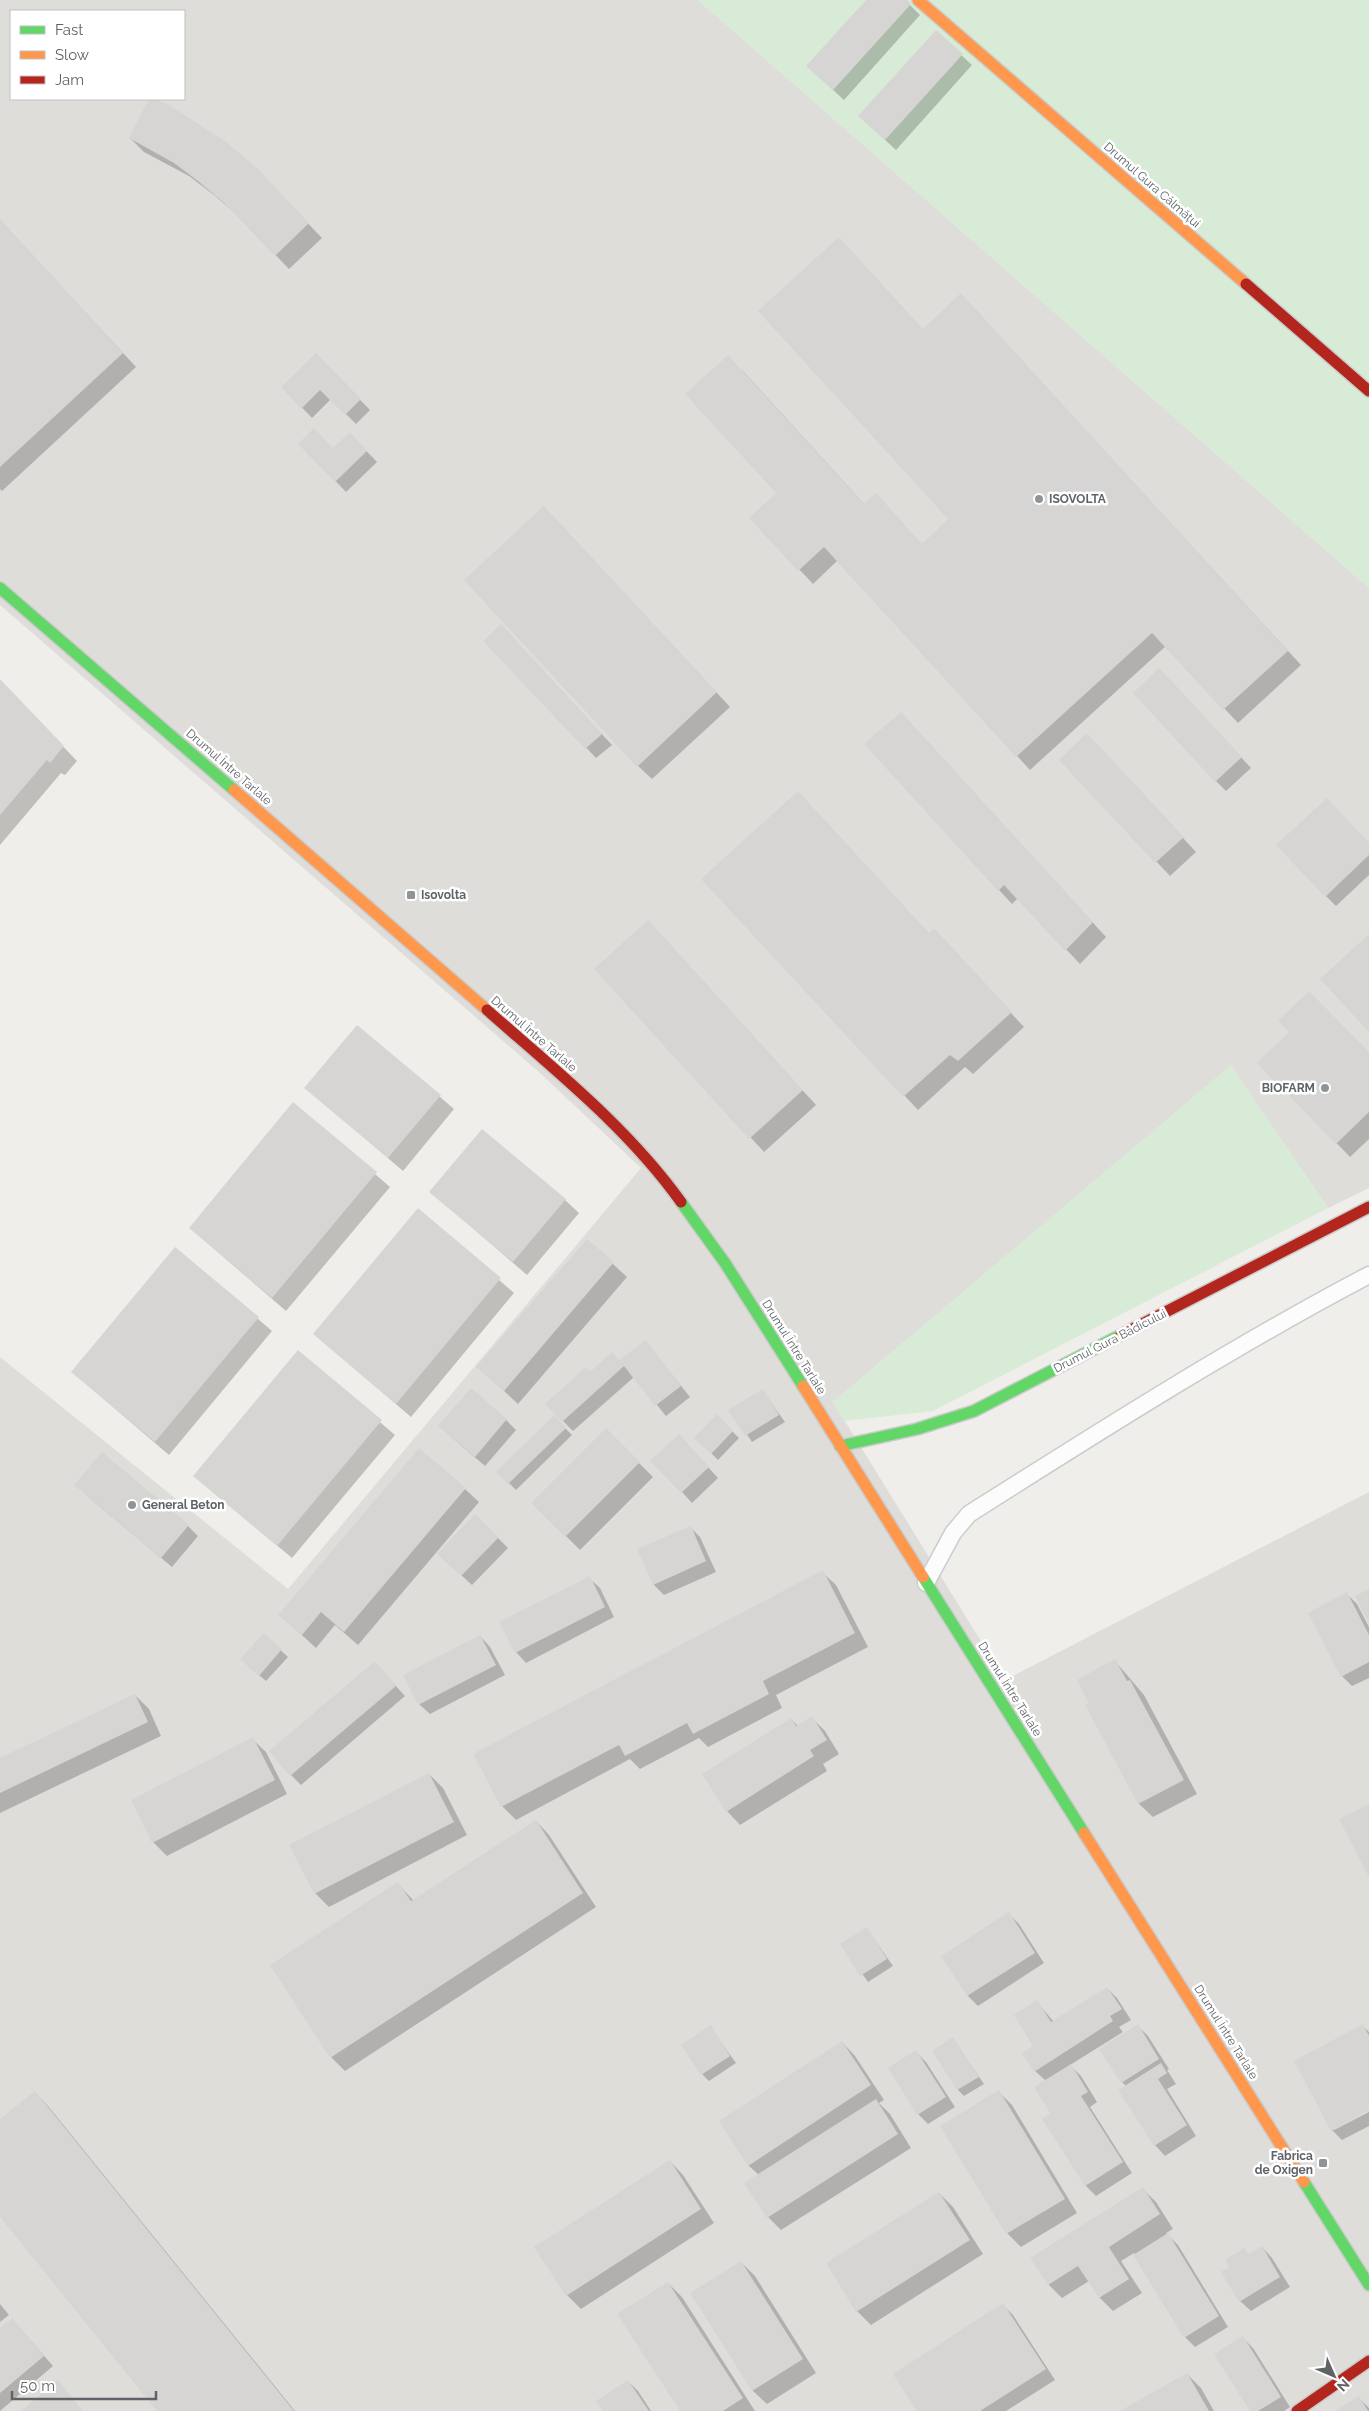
<svg xmlns="http://www.w3.org/2000/svg" width="1369" height="2411" font-family="Raleway,sans-serif">
  <rect width="100%" height="100%" fill="#efeeea"/>
  <!-- industrial -->
  <path fill="#dfddda" fill-rule="evenodd" d="M0 0H698L1369 588V1188L1328 1208 1231 1066 833 1402 1005 1680 1369 1492V2411H0V1357L288 1589 641 1168 540 1073 0 605ZM11 11H184V99H11Z"/>
  <!-- green -->
  <path fill="#d8ebd6" d="M698 0H1369V588Z
    M1231 1065 1328 1208 933 1411 844 1421 833 1402Z"/>
  <!-- shadow -->
  <path fill="#0003" d="M868 0H905L920 15 844 100 818 76Z
    M936 32 972 65 896 150 870 126Z
    M151 99 198 124 254 167 322 238 289 269 236 214 214 195 189 176 144 152 130 138Z
    M0 220 136 367 2 491 0 489Z
    M974 309 1301 665 1238 723 1166 646 1030 770 837 561 813 584 751 518 778 493 742 370 865 505 922 545 950 519Z
    M316 355 370 410 356 424 331 399 312 418 282 387Z
    M350 434 377 462 346 492 300 444 333 449Z
    M557 521 730 707 652 779 638 766Z
    M511 636 612 745 596 758 485 641Z
    M1170 680 1251 768 1226 791 1216 781Z
    M0 681 77 761 65 775 61 773 0 845Z
    M914 727 1106 937 1080 964 1018 898 1012 904 999 890 866 744Z
    M1101 749 1196 852 1170 876 1061 760Z
    M1369 844V875L1336 906 1326 896Z
    M703 880 930 934 947 944 1024 1027 973 1074 965 1067 918 1110Z
    M661 935 816 1105 764 1152 596 969Z
    M358 1026 454 1109 403 1171 306 1088Z
    M1369 1054V1139L1350 1157 1259 1063Z
    M294 1104 390 1187 286 1311 190 1228Z
    M431 1192 565 1200 579 1213 527 1275Z
    M418 1210 514 1293 411 1417 314 1334Z
    M587 1240 627 1277 518 1404 478 1367Z
    M176 1248 272 1331 169 1455 72 1372Z
    M646 1342 690 1397 666 1416 634 1377 573 1431 563 1421 591 1373 620 1362Z
    M298 1352 395 1435 292 1558 195 1476Z
    M762 1390 785 1422 752 1442 730 1410Z
    M717 1416 739 1438 718 1460 696 1438Z
    M554 1417 572 1435 516 1490 498 1472Z
    M506 1420 516 1430 485 1466 450 1436Z
    M606 1430 653 1477 580 1550 533 1503Z
    M689 1446 718 1478 692 1503 682 1492Z
    M465 1489 479 1502 358 1645 335 1625 316 1648 280 1615Z
    M86 1495 188 1526 198 1536 172 1567Z
    M475 1515 508 1548 472 1585 449 1564Z
    M690 1527 700 1537 716 1572 664 1595 654 1585Z
    M822 1572 836 1585 868 1647 776 1695 782 1708 708 1747 699 1738 640 1769 630 1759 516 1820 502 1806Z
    M589 1578 600 1588 614 1617 526 1663 516 1652Z
    M1347 1594 1357 1604 1369 1627V1678L1352 1686 1342 1676Z
    M264 1635 288 1657 266 1681 248 1666Z
    M480 1636 490 1647 505 1675 430 1714 419 1704Z
    M1115 1661 1144 1695 1197 1794 1153 1817 1139 1804 1087 1705 1091 1703Z
    M375 1663 405 1696 301 1785 291 1775Z
    M135 1695 149 1709 161 1736 0 1813V1759Z
    M812 1718 825 1731 839 1754 823 1764 827 1771 740 1825 727 1811 791 1719 798 1726Z
    M252 1739 266 1752 287 1794 167 1856 153 1842Z
    M429 1774 443 1788 467 1835 329 1907 315 1893Z
    M536 1821 549 1835 596 1907 345 2071 331 2057 398 1884 414 1901Z
    M1009 1914 1019 1924 1044 1963 978 2006 968 1996Z
    M867 1929 893 1966 868 1982 842 1945Z
    M1107 1988 1117 1998 1131 2020 1119 2027 1123 2032 1070 2065 1081 2076 1097 2102 1090 2107 1132 2173 1096 2196 1086 2186 1044 2119 1052 2114 1046 2081 1035 2071 1037 2002 1054 2022Z
    M1362 2025 1369 2032V2109L1334 2128V2130L1369 2112V2126L1342 2140 1332 2130Z
    M1138 2026 1148 2036 1169 2069 1167 2070 1176 2084 1167 2089 1196 2136 1165 2156 1155 2145 1120 2090 1126 2086 1122 2082Z
    M710 2027 736 2063 709 2081 702 2074Z
    M953 2039 984 2084 964 2096 958 2090 933 2051Z
    M842 2042 855 2056 884 2100 879 2103 890 2114 911 2148 781 2230 768 2217 759 2175 749 2166 721 2122Z
    M916 2052 926 2062 955 2107 928 2124 918 2114 890 2069Z
    M35 2092 48 2106 295 2411H159L0 2215V2120Z
    M999 2092 1012 2105 1077 2213 1021 2247 1007 2233 942 2126Z
    M670 2161 683 2175 714 2223 581 2309 567 2295Z
    M1143 2189 1156 2202 1173 2229 1166 2233 1178 2245 1228 2327 1195 2347 1185 2337 1134 2253 1121 2261 1142 2293 1113 2311 1100 2298 1089 2281 1062 2298 1049 2285 1032 2259Z
    M939 2193 953 2207 983 2254 871 2325 857 2311Z
    M1262 2247 1272 2258 1290 2287 1251 2311 1240 2301 1223 2272Z
    M741 2262 755 2276 816 2373 767 2404 753 2391 692 2293Z
    M668 2283 682 2297 755 2411H681Z
    M0 2304 9 2315 0 2322Z
    M1003 2305 1013 2315 1055 2380 1006 2411H918Z
    M12 2319 53 2366 0 2411V2329Z
    M1243 2338 1253 2348 1290 2407 1284 2411H1251Z
    M1187 2374 1201 2388 1214 2411H1123Z
    M628 2381 638 2391 651 2411H604Z
    M1359 2398 1369 2408V2411H1338Z"/>
  <!-- building -->
  <path fill="#d6d5d3" d="M866 0H907L911 4 833 90 806 66Z
    M936 30 963 54 885 140 858 116Z
    M149 99H156L170 106 225 141 255 166 309 223 275 256 224 203 198 181 174 163 129 138Z
    M0 219 123 353 0 467Z
    M839 237 923 329 961 293 1288 651 1223 710 1152 633 1016 757 824 547 798 571 749 518 776 493 685 394 728 355 864 504 876 493 922 544 948 519 758 311Z
    M316 353 361 399 345 415 320 390 301 409 281 387Z
    M314 428 333 448 350 432 367 451 335 482 298 444Z
    M544 506 717 692 637 767 464 580Z
    M501 624 602 734 585 749 483 641Z
    M1159 668 1242 757 1215 782 1133 693Z
    M0 679 64 746 50 763 47 760 0 815Z
    M901 712 1093 922 1065 951 1004 885 998 891 864 744Z
    M1087 733 1184 837 1155 863 1059 760Z
    M798 791 929 933 934 928 1012 1012 958 1061 950 1055 903 1097 701 879Z
    M1327 798 1369 843V855L1325 897 1276 845Z
    M648 920 803 1090 749 1139 594 969Z
    M1369 934V1032L1320 979Z
    M1309 991 1369 1052V1112L1336 1144 1257 1063 1289 1032 1278 1021Z
    M357 1025 441 1095 388 1158 304 1088Z
    M293 1102 377 1172 272 1298 189 1228Z
    M482 1129 566 1199 513 1262 429 1192Z
    M418 1208 501 1278 396 1404 313 1334Z
    M587 1239 614 1262 504 1391 476 1367Z
    M175 1247 259 1317 155 1442 71 1372Z
    M646 1340 681 1386 655 1406 624 1366 562 1422 545 1404 586 1367 591 1371 612 1352 619 1360Z
    M298 1350 382 1420 277 1546 193 1476Z
    M471 1388 507 1419 475 1457 438 1426Z
    M763 1389 779 1415 745 1436 728 1410Z
    M717 1414 733 1431 711 1454 694 1438Z
    M554 1415 566 1428 508 1484 496 1472Z
    M606 1428 640 1462 565 1537 531 1503Z
    M679 1434 709 1467 681 1493 650 1461Z
    M419 1448 466 1488 344 1632 321 1612 302 1635 278 1615Z
    M102 1452 189 1525 161 1558 74 1485Z
    M475 1514 499 1537 461 1576 437 1554Z
    M691 1526 706 1561 653 1585 637 1549Z
    M823 1570 855 1633 763 1681 769 1694 693 1734 687 1723 625 1756 619 1745 501 1807 473 1754Z
    M590 1576 605 1607 515 1653 499 1622Z
    M1369 1589V1624L1355 1596Z
    M1347 1592 1369 1635V1662L1341 1677 1308 1613Z
    M264 1633 282 1649 259 1676 240 1659Z
    M480 1635 496 1665 418 1705 403 1675Z
    M1115 1659 1127 1681 1130 1680 1184 1780 1138 1804 1085 1705 1089 1703 1077 1680Z
    M375 1661 396 1686 290 1776 269 1751Z
    M135 1694 148 1722 0 1793V1758Z
    M812 1716 827 1740 810 1750 814 1756 726 1812 702 1774 791 1718 796 1726Z
    M253 1737 275 1780 152 1843 131 1800Z
    M429 1773 454 1822 314 1894 289 1845Z
    M1369 1804V1877L1339 1819Z
    M536 1820 583 1893 330 2058 270 1965 398 1882 411 1901Z
    M1009 1912 1035 1953 967 1996 941 1956Z
    M867 1927 887 1959 860 1976 840 1944Z
    M1107 1987 1122 2009 1110 2016 1113 2021 1034 2072 1022 2053 1033 2046 1014 2015 1037 2000 1051 2022Z
    M1138 2024 1159 2059 1121 2083 1099 2049Z
    M1363 2024 1369 2036V2110L1331 2131 1294 2061Z
    M711 2025 730 2056 701 2075 681 2045Z
    M953 2037 979 2077 957 2090 932 2051Z
    M842 2041 871 2085 748 2166 719 2121Z
    M916 2050 946 2097 917 2115 888 2068Z
    M1161 2063 1167 2073 1158 2079 1187 2125 1154 2146 1118 2090Z
    M1071 2064 1088 2092 1081 2096 1123 2162 1085 2186 1042 2119 1050 2113 1034 2087Z
    M999 2090 1065 2199 1006 2234 940 2126Z
    M35 2091 294 2411H157L0 2217V2119Z
    M876 2099 898 2134 767 2218 744 2183Z
    M670 2160 701 2209 566 2296 534 2247Z
    M1143 2187 1160 2214 1109 2247 1129 2279 1099 2298 1078 2266 1048 2285 1030 2258Z
    M939 2192 970 2240 856 2312 826 2263Z
    M1168 2233 1219 2316 1184 2338 1133 2255Z
    M1262 2246 1280 2277 1239 2302 1221 2272 1229 2267 1225 2260 1244 2248 1248 2254Z
    M741 2261 803 2359 752 2391 690 2293Z
    M668 2282 743 2398 723 2411H680L617 2314Z
    M1003 2303 1046 2369 980 2411H917L893 2374Z
    M12 2318 44 2356 0 2393V2328Z
    M1243 2336 1281 2397 1258 2411H1250L1214 2354Z
    M1187 2373 1209 2411H1120Z
    M58 2380 83 2411H21Z
    M628 2380 649 2411H603L596 2401Z
    M1359 2396 1368 2411H1335Z"/>
  <g fill="none" stroke-linecap="round" stroke-linejoin="round">
    <!-- street casing -->
    <g stroke="#cbcccc" stroke-width="19">
      <path id="street" d="M926 1583 953 1533 969 1514C1100 1431 1232 1347 1369 1275"/>
    </g>
    <!-- fast casing -->
    <g stroke="#cacacb" stroke-width="14">
      <path id="fast" d="M0 588 234 790
        M681 1202 725 1263 803 1386
        M840 1446 917 1429 974 1411 1121 1335
        M923 1577 1084 1833
        M1304 2182 1369 2285"/>
    </g>
    <!-- slow casing -->
    <g stroke="#cacacb" stroke-width="14">
      <path id="slow" d="M918 0 1246 284
        M234 790 487 1010
        M803 1386 923 1577
        M1084 1833 1304 2182"/>
    </g>
    <!-- jam casing -->
    <g stroke="#cacacb" stroke-width="14">
      <path id="jam" d="M1246 284 1369 391
        M487 1010C555 1070 628 1128 681 1202
        M1121 1335 1369 1207
        M1297 2411 1369 2361"/>
    </g>
    <!-- street -->
    <use href="#street" stroke="#fdfcfc" stroke-width="16"/>
    <!-- fast -->
    <use href="#fast" stroke="#63d668" stroke-width="11"/>
    <!-- slow -->
    <use href="#slow" stroke="#ff974d" stroke-width="11"/>
    <!-- jam -->
    <use href="#jam" stroke="#b3261e" stroke-width="11"/>
  </g>
  <!-- markers -->
  <g fill="#919496" stroke="#fff" stroke-width="2">
    <circle cx="1039" cy="499" r="5"/>
    <rect x="406" y="890" width="10" height="10" rx="2.5"/>
    <circle cx="1325" cy="1088" r="5"/>
    <circle cx="132" cy="1505" r="5"/>
    <rect x="1318" y="2158" width="10" height="10" rx="2.5"/>
  </g>
  <g text-anchor="middle" stroke-width="5" stroke-linejoin="round" paint-order="stroke">
    <!-- street labels -->
    <g font-size="12" fill="#5f6368" stroke="#fff">
      <text transform="translate(1152 185) rotate(41)" y="4">Drumul Gura Călmățui</text>
      <text transform="translate(229 767) rotate(41)" y="4">Drumul Între Tarlale</text>
      <text transform="translate(534 1034) rotate(41)" y="4">Drumul Între Tarlale</text>
      <text transform="translate(1110 1341) rotate(-27)" y="4">Drumul Gura Bădicului</text>
      <text transform="translate(794 1347) rotate(58)" y="4">Drumul Între Tarlale</text>
      <text transform="translate(1010 1689) rotate(58)" y="4">Drumul Între Tarlale</text>
      <text transform="translate(1226 2032) rotate(58)" y="4">Drumul Între Tarlale</text>
    </g>
    <!-- poi labels -->
    <g font-size="12" font-weight="bold" fill="#5f6368" stroke="#fff" text-anchor="start">
      <text x="1049" y="503">ISOVOLTA</text>
      <text x="421" y="899">Isovolta</text>
      <text x="1315" y="1092" text-anchor="end">BIOFARM</text>
      <text x="142" y="1509">General Beton</text>
      <text x="1313" y="2160" text-anchor="end">Fabrica<tspan x="1313" dy="14">de Oxigen</tspan></text>
    </g>
  </g>
  <!-- legend -->
  <rect x="10" y="10" width="175" height="90" fill="#ffffff" stroke="#bfc1c3"/>
  <rect x="20" y="26" width="25" height="8" fill="#63d668" stroke="#bfc1c3"/>
  <text x="55" y="35" font-size="15" fill="#5f6368">Fast</text>
  <rect x="20" y="51" width="25" height="8" fill="#ff974d" stroke="#bfc1c3"/>
  <text x="55" y="60" font-size="15" fill="#5f6368">Slow</text>
  <rect x="20" y="76" width="25" height="8" fill="#b3261e" stroke="#bfc1c3"/>
  <text x="55" y="85" font-size="15" fill="#5f6368">Jam</text>
  <!-- north arrow -->
  <g transform="translate(1334 2376) rotate(135)" stroke="#ffffff" stroke-width="4" paint-order="stroke">
  <path d="M0-4L9 19L0 12L-9 19Z" fill="#5f6368"/>
  <text y="-8" font-size="14" font-weight="bold" text-anchor="middle" fill="#5f6368">N</text>
  </g>
  <!-- scale -->
  <path d="M12 2391v8h144v-8" fill="none" stroke="#5f6368" stroke-width="2.5"/>
  <text x="20" y="2391" font-size="15" fill="#5f6368" stroke="#ffffff" stroke-width="4" paint-order="stroke">50 m</text>
</svg>
